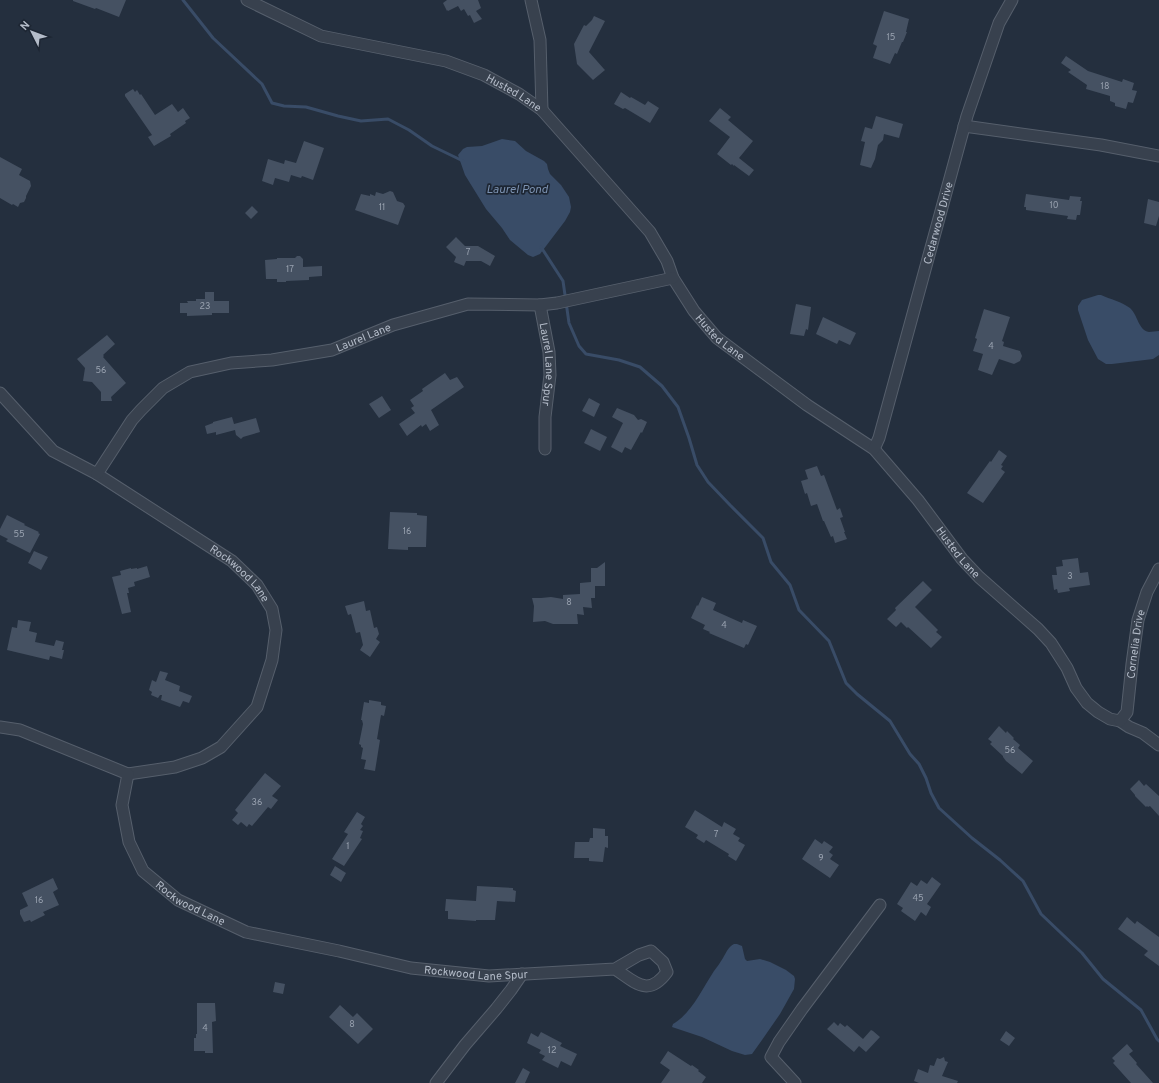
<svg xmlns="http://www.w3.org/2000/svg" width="1159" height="1083" font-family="Overpass,sans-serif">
  <rect width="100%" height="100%" fill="#242f3e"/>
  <!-- water -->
  <path fill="#394c67" d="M502 139 515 141 526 151 544 161 547 164 548 169 550 174 561 185 569 197 571 207 570 212 565 221 540 254 533 257 528 255 510 240 502 228 486 209 465 175 458 155 463 149 467 147 482 146Z
    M1098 295H1101C1110 299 1122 302 1130 308 1138 315 1138 330 1149 332 1152 332 1156 331 1159 331V355L1153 359 1112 364H1106L1098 359 1088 340 1078 310V306L1082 300Z
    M734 944H737L742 946 745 959 747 961 760 959 770 962 786 970 794 976 795 979 794 989 780 1014 762 1040 752 1054 745 1055 732 1051 702 1037 672 1027 673 1024C692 1013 702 989 714 971 717 967 720 963 723 958 726 953 728 947 734 944Z"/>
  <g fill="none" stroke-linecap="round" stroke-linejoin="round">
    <!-- stream -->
    <path stroke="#394c67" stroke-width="3" d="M183 0 213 38 262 84 272 103 284 106 306 107 338 116 361 121 388 119 409 130 432 146 463 161
      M541 247 563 281 569 323 579 346 586 354 619 360 640 367 662 386 678 407 689 438 697 465 708 482 730 505 763 538 771 562 790 585 799 610 829 641 846 683 857 694 890 721 910 754 919 764 926 778 931 793 939 808 972 838 1000 860 1023 881 1041 914 1082 953 1103 979 1141 1010 1157 1039 1159 1041"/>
  </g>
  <!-- building -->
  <path fill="#455162" d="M73 0H126L119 17 96 8 95 9 73 1Z
    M447 0H478L481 8 476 11 482 19 474 23 470 15 468 16 464 9 461 11 458 6 448 11V10L447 11 443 3Z
    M884 11 909 19 906 32H907L903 42H902L897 54 895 53 890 64 873 58 877 46 873 44Z
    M594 16 605 21 589 52 604 69 605 70 593 80 577 64 574 44 584 25 586 26 592 20Z
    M1066 56 1088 71 1122 82 1123 79 1134 83 1132 90 1137 91 1133 103 1128 102 1126 109 1115 106V103L1110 101V96L1086 89 1087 85 1068 72 1071 70 1061 63Z
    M133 89 135 92 137 90 140 95 141 94 155 115 172 104 178 112 183 108 190 118 185 121 186 123 170 134 171 136 154 146 148 137 152 135 125 96V94Z
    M621 92 630 98 631 97 645 105 648 101 659 108 650 123 625 108 623 109 614 104Z
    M720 108 731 117 728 120 753 141 739 158 754 170 749 176 734 165V166L732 164 731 165 717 154 730 137 709 121Z
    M876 116 903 124 899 138 884 134 883 140 878 145 875 159 871 168 860 165 865 142 861 141 865 127 872 129Z
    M304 141 324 148 313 180 302 176 301 178 291 175 289 182 275 178 273 185 262 181 268 159 284 164 285 160 296 163Z
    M0 157 22 169 19 175 30 181 31 186 26 196V198L24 202 20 203 18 207 13 204 12 205 0 198Z
    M390 191 393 192 397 201 403 203 405 206 398 225 355 210 361 194 370 196V194L375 196 376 192 383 194Z
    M1026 194 1069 200 1070 196 1081 197 1080 201H1082L1080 215H1077L1076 220 1067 219 1068 216 1026 210V207H1024Z
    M1148 199 1159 202V216L1156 226 1144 223Z
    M252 206 258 212 251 219 245 213Z
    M456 237 465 246H478L495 256 490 266 481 261H466L464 266 454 262 456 257 446 247Z
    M297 256H300L303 259V267L322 266V276L309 277V280L286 281V282H277V279H266L265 260 277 259V258H295Z
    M205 292H214V301H229V313H212V315L187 316V313H180V303H188L187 301H196V299H205Z
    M796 304 811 307 808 330 806 329 804 336 790 334Z
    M984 309 1010 317 1002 341 1004 342 1003 346 1020 351 1022 356 1020 361 1014 364 999 359 992 375 978 370 983 354 973 351 977 339 975 338Z
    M823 317 856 333 850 345 839 340 837 344 816 334Z
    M107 335 115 344 103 355 104 356 103 357 126 383 111 397 112 401H101V392L92 382 83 381 85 368 77 359Z
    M445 373 450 380 457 377 464 387 431 410 439 425 430 431 426 424 422 427 421 425 407 436 399 424 415 413 411 408 414 406 410 400 423 391 422 389Z
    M382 396 391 410 379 418 369 404Z
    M589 398 600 404 594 417 582 411Z
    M617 408 634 415 638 420 641 419 647 422 642 433 641 432 631 450 625 447 622 453 611 447 623 423 612 417Z
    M232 417 234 424 256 418 260 432 243 437 241 439 236 435 235 430 216 435V432L207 434 205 426 213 423V422Z
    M591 429 607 437 600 451 584 443Z
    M999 450 1007 456 1001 465 1003 466 1001 469 1005 472 983 503 967 493 990 461 991 462Z
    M817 466 821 476 824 475 837 510 840 508 843 517 840 518 845 532H844L847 539 835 543 833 536 831 537 824 521H823L817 504 811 506 807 493 805 494 801 481 808 479 805 470Z
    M390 512 417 513V515L427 516 426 547H408V550L388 549Z
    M7 515 25 524 24 525 39 532 38 533 40 534 30 553 6 541 8 539 0 535V529Z
    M34 551 48 557 41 570 28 563Z
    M1078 558 1080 573 1088 572 1090 585 1069 588 1070 591 1058 593 1057 589 1054 590 1052 575H1057L1056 567 1063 566 1062 560Z
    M605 562V586H595V598H591L592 608 583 607 584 615 577 614 578 624H553L545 621 533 622 534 606 532 598H541L551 597 563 599V595L580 594V583L591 582V568H597Z
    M147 566 150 577 134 582 135 586 128 588 129 593H127L131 612 122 614 112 577 121 575 120 571 131 568V569L137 568V569Z
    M923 581 932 590 915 607 938 630 936 632 942 637 931 648 908 627 907 628 901 622 896 627 887 619 896 610 895 608Z
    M702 597 716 603 713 610 742 623 743 620 757 626 748 645 746 644 744 648 709 633 710 632 703 629 705 625 691 618 697 605 698 606Z
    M364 601 366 611 370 610 374 628 377 627 379 634 376 639 380 642 370 657 360 650 363 645 360 632 356 633 351 614 348 615 345 606Z
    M18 620 31 622 29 631 37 633 35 642 54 646 56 640 64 642 62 650H64L62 659 50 656 49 660 7 650 12 627 17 628Z
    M160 671 168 673 165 680 180 686 179 691 192 696 189 703 183 701 180 707 161 700 162 695H160L158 698 151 695 152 692 149 690 152 680 156 682Z
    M369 700 381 702V705L386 706 384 716 381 715 377 739 380 740 375 771 364 769 366 760 361 759 363 748 361 747V745L359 744 363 724 362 720H361L364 702 369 703Z
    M999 726 1006 733 1007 731 1014 738 1013 739 1020 745 1018 748 1033 761 1022 774 1006 761 1003 757V756L990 744 992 742 988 739Z
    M265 773 281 786 272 796 278 800 271 809 268 807 252 826 249 824 247 827 241 822 238 825 232 820 238 813 235 810Z
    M1139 780 1144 786 1146 784 1159 796V816L1150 806 1148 807 1147 806 1146 807 1135 796V795L1130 789Z
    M695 810 722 827 724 822 736 829 733 834 740 838 738 841 745 845 736 861 728 856 729 854 706 840 704 843 696 838 698 835 685 827Z
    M357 812 365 817 361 824 363 826 360 830 363 831 360 838 362 839 344 866 332 859 348 834 344 832Z
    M593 828 605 829V836H608V848L605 847 603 862 589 861V858H574L575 842H589L590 838H593Z
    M815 839 822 844 824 841 833 847 829 852 833 855 830 859 839 865 830 878 802 859Z
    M335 866 346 873 341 882 330 875Z
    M932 877 941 884 927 904 931 907 926 916 921 912 915 921 901 911 903 908 897 904 911 882 917 886 921 880 927 884Z
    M53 878 58 889 53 892 59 905 43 912 45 915 31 922 30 920 24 922 20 914V910L28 906 22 893Z
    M477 886 513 888V890L516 891 515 902 497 901 495 920H476V921L448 919V911H445L446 899 476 901Z
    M1127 917 1135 924 1137 921 1159 937V966L1144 955 1148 951 1118 929Z
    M275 982 285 984 283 994 273 992Z
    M197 1003H215L216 1021 212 1022 213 1053H205V1051H194V1038H196V1034H197Z
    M340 1005 353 1017 357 1013 373 1029 358 1044 329 1017Z
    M834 1022 838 1026 840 1023 845 1027 847 1025 863 1039 871 1030 873 1031 880 1037 866 1052 859 1046 854 1052 827 1029Z
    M1006 1031 1015 1038 1009 1046 1000 1040Z
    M541 1032 562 1043 560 1046 577 1054 571 1066 561 1061 558 1068 542 1060 545 1056 539 1053 541 1050 527 1043 531 1033 538 1037Z
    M1127 1044 1133 1051 1129 1054 1137 1063 1136 1064 1153 1083H1131L1113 1063 1115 1061 1112 1058Z
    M668 1051 691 1066 692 1065 699 1070 698 1071 706 1077 702 1083H661L670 1070 660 1063Z
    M944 1057 945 1061 948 1062 942 1076 958 1081 957 1083H919L914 1081 918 1069 928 1073 930 1065 934 1066 937 1058 940 1059Z
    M523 1068 530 1072 525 1083H515Z"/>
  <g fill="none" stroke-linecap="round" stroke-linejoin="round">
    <!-- minor casing -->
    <g stroke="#565f6c" stroke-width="13">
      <g id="minor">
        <path id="s1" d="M247 0 321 36 446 61 484 75 519 94 542 110 650 232 667 261 673 278 694 311 717 338 807 405 874 449 918 500 962 559 979 577 1038 629 1051 643 1067 668 1076 688 1087 703 1098 712 1110 719 1120 721 1129 727 1143 733 1159 745"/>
        <path d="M531 0 540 40 542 110"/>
        <path d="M964 126 1101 145 1159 156"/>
        <path id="s2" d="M540 305 549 352 550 375 545 417V449"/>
        <path id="s3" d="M0 393 53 451 97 474 232 561 257 585 272 609 276 630 272 660 257 707 221 747 202 758 175 767 128 774"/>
        <path id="s4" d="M874 449 879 438 967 116 999 23 1012 0"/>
        <path id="s5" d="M97 474 132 420 141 410 163 388 190 372 231 363 272 360 332 350 393 325 468 304 540 305 557 303 673 278"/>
        <path id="s6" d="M1120 721 1127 712 1132 664 1138 620 1147 592 1159 569"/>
        <path id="s7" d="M0 727 20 730 128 774 122 805 129 842 143 871 178 900 246 932 339 951 411 968 489 976 615 969 639 955 651 951 663 962 667 972C648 998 635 982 615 969"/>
        <path d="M436 1083 465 1045 496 1009 511 990 522 974"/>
        <path d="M795 1083 771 1057 779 1042 802 1009 880 905"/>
      </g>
    </g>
    <!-- minor -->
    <use href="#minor" stroke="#38414e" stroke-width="11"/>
  </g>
  <g text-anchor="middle" stroke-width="3.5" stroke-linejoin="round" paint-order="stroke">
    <!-- number labels -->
    <g font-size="9" fill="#98a1af">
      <text x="891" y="40">15</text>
      <text x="1105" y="89">18</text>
      <text x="1054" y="208">10</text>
      <text x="382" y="210">11</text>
      <text x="468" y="255">7</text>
      <text x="290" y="272">17</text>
      <text x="205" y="309">23</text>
      <text x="991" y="349">4</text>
      <text x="101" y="373">56</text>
      <text x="407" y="534">16</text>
      <text x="19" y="537">55</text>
      <text x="1070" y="579">3</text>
      <text x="569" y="605">8</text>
      <text x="724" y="628">4</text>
      <text x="1010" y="753">56</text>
      <text x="257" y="805">36</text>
      <text x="716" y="837">7</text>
      <text x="348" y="849">1</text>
      <text x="821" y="861">9</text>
      <text x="918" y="901">45</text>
      <text x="39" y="903">16</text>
      <text x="352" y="1027">8</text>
      <text x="205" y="1031">4</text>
      <text x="552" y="1053">12</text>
    </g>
    <!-- street labels -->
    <g font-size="11" fill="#b4bcc9" stroke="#1d2633">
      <text dy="4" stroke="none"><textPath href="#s1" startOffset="285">Husted Lane</textPath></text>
      <text dy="4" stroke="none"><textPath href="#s4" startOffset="235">Cedarwood Drive</textPath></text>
      <text dy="4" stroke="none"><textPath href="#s1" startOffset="609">Husted Lane</textPath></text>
      <text dy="4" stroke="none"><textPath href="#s5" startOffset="318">Laurel Lane</textPath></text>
      <text dy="4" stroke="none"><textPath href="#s2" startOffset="60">Laurel Lane Spur</textPath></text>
      <text dy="4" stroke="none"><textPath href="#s1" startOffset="933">Husted Lane</textPath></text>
      <text dy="4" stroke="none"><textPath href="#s3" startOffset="303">Rockwood Lane</textPath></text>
      <text dy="4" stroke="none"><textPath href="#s6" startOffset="80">Cornelia Drive</textPath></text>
      <text dy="4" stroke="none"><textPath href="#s7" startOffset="296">Rockwood Lane</textPath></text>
      <text dy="4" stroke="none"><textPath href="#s7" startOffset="593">Rockwood Lane Spur</textPath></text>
    </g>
    <!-- water labels -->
    <g font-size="12" font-style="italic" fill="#7c92b1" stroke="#1d2633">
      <text x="517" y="193">Laurel Pond</text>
    </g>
  </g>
  <!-- north arrow -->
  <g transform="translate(32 32) rotate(312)" stroke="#1d2633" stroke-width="3" paint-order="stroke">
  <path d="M0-3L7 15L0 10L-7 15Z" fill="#b4bcc9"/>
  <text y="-6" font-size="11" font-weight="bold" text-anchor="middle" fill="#b4bcc9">N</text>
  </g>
</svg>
